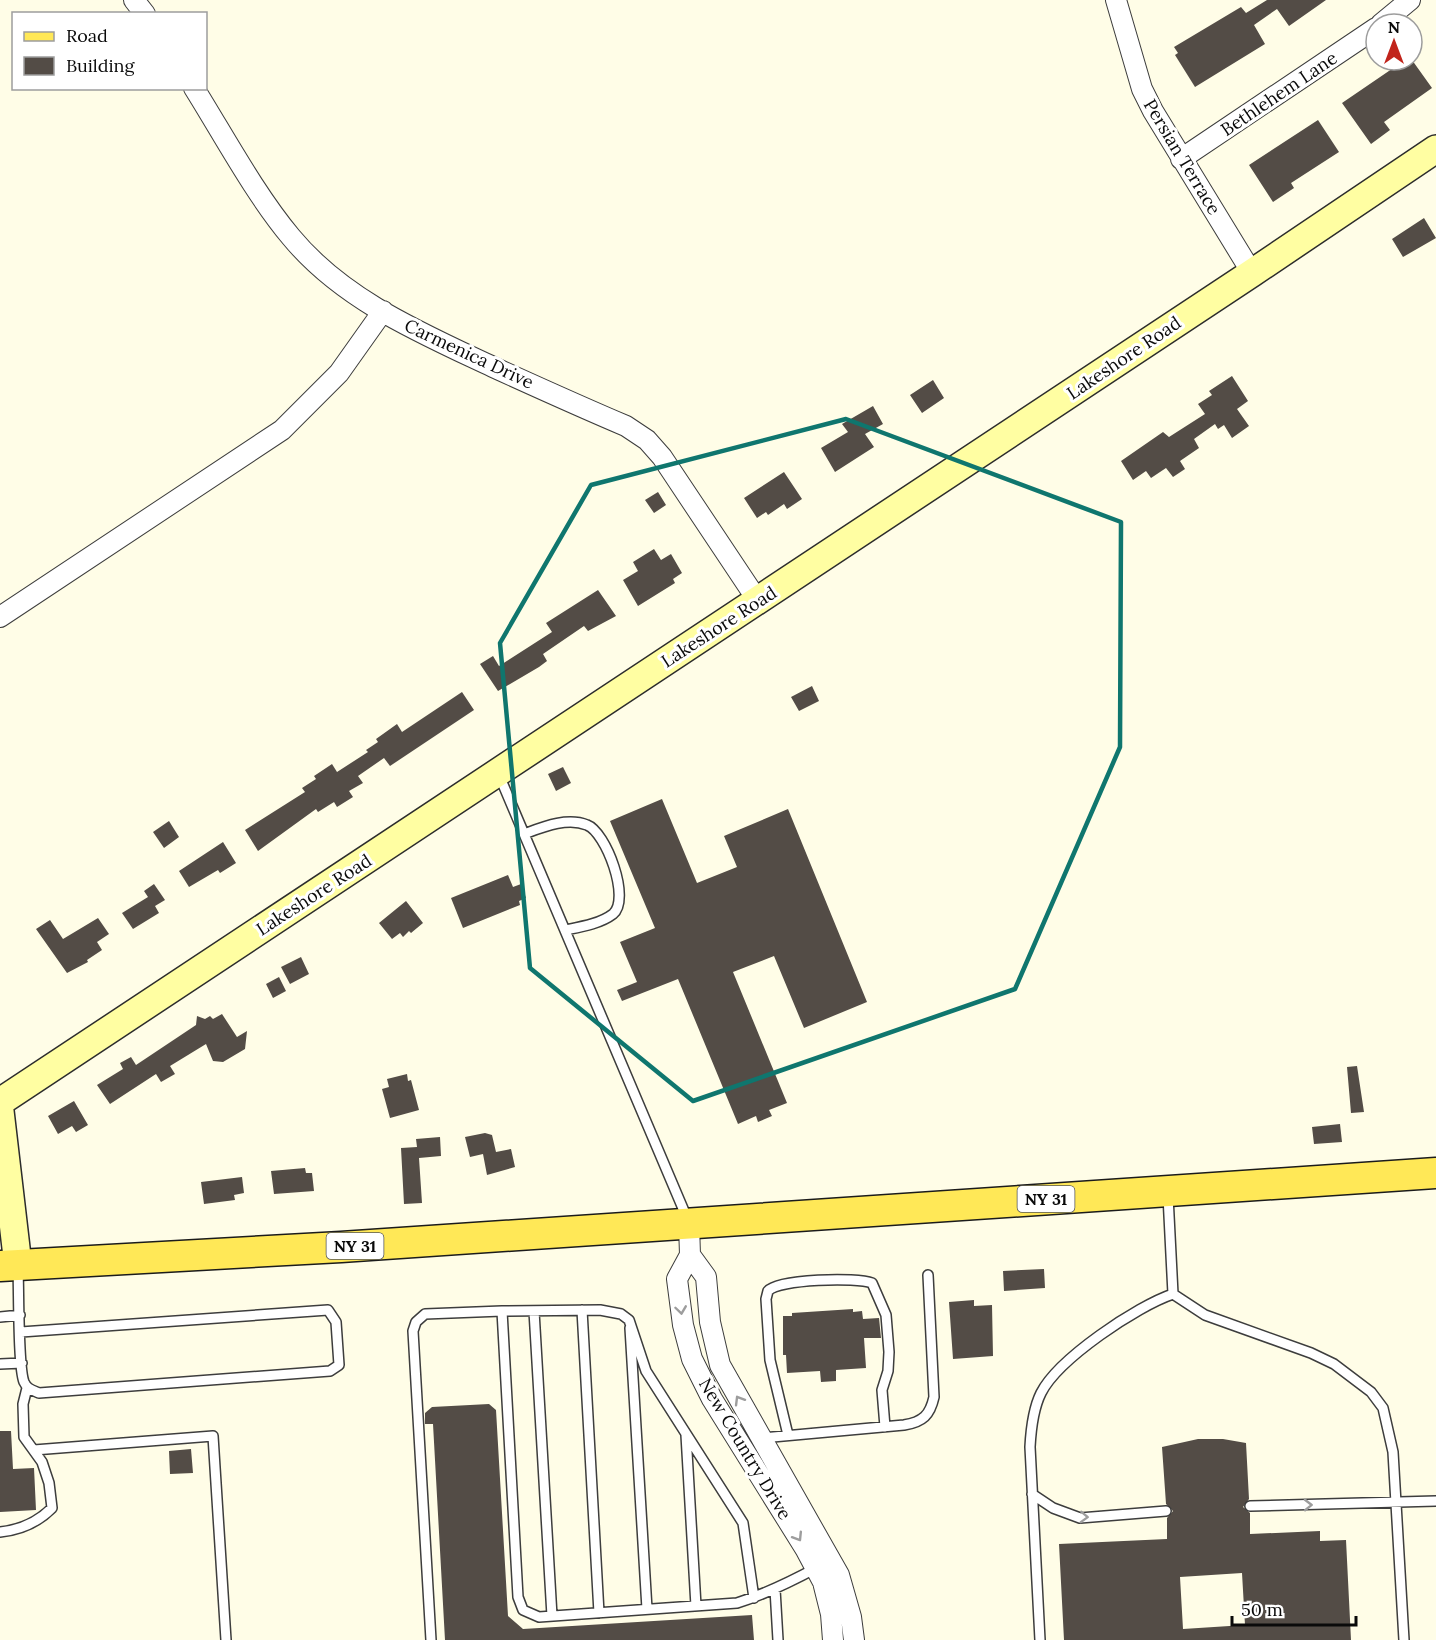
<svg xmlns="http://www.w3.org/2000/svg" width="1436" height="1640" font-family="Lora,serif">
  <rect width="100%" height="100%" fill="#fffde7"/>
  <!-- building -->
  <path fill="#534c46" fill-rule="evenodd" d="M1267 0H1326L1289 26 1277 9 1254 25 1265 44 1195 87 1175 55 1178 53 1174 47 1241 7 1246 13Z
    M1405 60H1412L1432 88 1384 122 1390 130 1371 144 1342 103Z
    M1318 120 1339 152 1291 183 1294 188 1273 202 1249 165Z
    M1424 218 1436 238 1403 257 1392 239Z
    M1232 376 1248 401 1237 409 1249 426 1232 438 1224 425 1218 429 1215 424 1194 439 1199 448 1180 461 1185 469 1173 477 1166 468 1151 478 1146 471 1133 480 1121 461 1163 432 1169 437 1205 414 1198 404 1212 395 1209 391Z
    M933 380 944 398 922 413 910 395Z
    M873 406 883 424 865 434 874 447 835 472 821 448 848 432 842 424Z
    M784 472 802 499 787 509 784 504 768 515 766 512 757 518 744 498Z
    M658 492 666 505 654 513 645 500Z
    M654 549 661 560 671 554 682 573 673 579 675 583 638 606 623 580 638 571 633 562Z
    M598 590 616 616 588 631 584 626 543 654 547 661 539 667 498 691 480 664 493 656 499 666 552 632 546 623Z
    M812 686 819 701 799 711 791 697Z
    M462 692 474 710 390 766 384 758 358 776 363 783 349 791 353 797 337 807 334 802 318 812 316 809 258 851 245 830 305 792 302 788 316 779 314 776 332 764 337 772 368 752 366 750 378 742 376 739 397 724 402 732Z
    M563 767 571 783 556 791 548 774Z
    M662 799 697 883 737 867 724 836 788 809 867 1002 804 1028 774 956 733 972 787 1103 769 1110 772 1116 758 1122 756 1116 738 1124 678 979 622 1001 617 990 637 982 620 942 655 928 610 821Z
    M169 821 179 837 164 848 153 832Z
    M223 842 236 863 220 873 218 870 189 887 179 871Z
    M508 875 513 887 521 884 526 898 519 901 520 905 463 928 451 898Z
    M154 884 165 900 155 906 159 913 133 929 122 913 148 897 144 891Z
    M406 901 423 923 411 933 409 931 403 937 400 933 392 939 379 923Z
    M98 918 109 934 97 942 102 950 87 960 88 962 67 973 36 929 50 920 63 939Z
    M301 957 309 974 290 984 281 967Z
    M279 977 286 991 273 998 266 984Z
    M222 1014 237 1037 247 1031 245 1049 223 1062 213 1061 206 1044 170 1066 175 1074 161 1082 156 1074 110 1104 97 1085 123 1069 120 1063 131 1057 136 1065 196 1025 197 1016 205 1019 210 1016 213 1019Z
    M1357 1066 1364 1112 1351 1113 1347 1067Z
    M407 1074 408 1081 411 1080 419 1110 390 1118 382 1089 389 1087 387 1079Z
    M74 1101 88 1125 76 1132 72 1126 58 1134 48 1116Z
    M1340 1124 1342 1142 1314 1144 1312 1127Z
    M485 1133 492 1135 496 1152 511 1149 515 1167 487 1175 483 1154 470 1157 465 1137Z
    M440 1137 441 1156 419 1158 422 1203 404 1204 401 1148 417 1147 416 1139Z
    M305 1168 306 1173H312L314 1191 274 1194 271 1171Z
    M242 1177 244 1193 234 1195 235 1200 204 1204 201 1182Z
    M1044 1269 1045 1288 1004 1291 1003 1271Z
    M974 1300V1306L992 1305 993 1356 953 1359 949 1302Z
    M853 1309V1312L862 1311 863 1319 879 1318 881 1338H864L866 1368 836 1370V1381L821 1382 820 1371 787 1373 786 1355H783V1316H792V1313Z
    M489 1404 496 1410 508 1616 523 1629 752 1615 754 1640H445L433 1424H425V1413L432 1407Z
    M0 1431H11L13 1469 34 1468 36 1510 0 1512Z
    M1198 1439H1223L1246 1443 1249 1499 1243 1507 1250 1513V1534L1320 1531V1541L1346 1540 1351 1640H1064L1059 1544 1167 1539V1518L1173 1511 1166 1504 1162 1447ZM1242 1573 1245 1625 1183 1629 1180 1577Z
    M191 1449 193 1473 170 1474 169 1451Z"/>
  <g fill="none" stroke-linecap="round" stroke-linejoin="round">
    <!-- lane casing -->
    <g stroke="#3d3d3d" stroke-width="12">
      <path id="lane" d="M499 775 687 1218
        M524 834C543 827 567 817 587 825 606 832 631 899 613 914 600 924 580 927 565 930
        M18 1270C19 1292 18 1367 24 1382 27 1389 32 1390 39 1393L330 1371 339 1365 336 1322 328 1310 21 1332
        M1173 1294 1205 1315 1311 1353 1334 1364 1371 1392 1383 1408 1393 1452 1404 1640
        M582 1310 599 1613
        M534 1311 552 1616
        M0 1317 20 1315
        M630 1328 647 1609
        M0 1364 22 1363
        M686 1435 696 1606
        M788 1435 770 1360 766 1299 768 1291C778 1279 857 1277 872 1283L886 1315 889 1352 888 1371 882 1390 885 1427
        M761 1438 904 1425C923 1422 930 1415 934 1397L928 1275
        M34 1450 213 1436 226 1640
        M1032 1494 1053 1508 1080 1518 1166 1511
        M1250 1506 1436 1501
        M0 1532C21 1530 37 1523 52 1508L49 1483 42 1462 24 1437 23 1404 27 1388
        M775 1589 778 1640
        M754 1598 743 1523 646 1371 629 1320 621 1314 600 1310 502 1311 518 1597 523 1610 539 1617 737 1603C766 1594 792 1581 818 1567
        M431 1640 413 1331 416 1322 425 1314 502 1311
        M1040 1640 1030 1447C1031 1428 1033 1409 1041 1393 1058 1359 1137 1306 1173 1294L1168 1196"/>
    </g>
    <!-- street casing -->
    <g stroke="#3d3d3d" stroke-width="22">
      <path id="street" d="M134 0 145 14
        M1116 0 1142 89 1153 111 1252 273
        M1381 24 1410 0
        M194 88C224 136 255 194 291 237 343 300 421 333 493 367 537 387 581 407 626 426L647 440 662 457 758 601
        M1181 159 1376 28
        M0 617 282 430 339 373 383 311
        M689 1224 690 1255 677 1279 683 1325 692 1359 712 1399 806 1550 823 1582 831 1614 833 1640
        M690 1255 706 1277 710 1322 720 1365 839 1575 851 1617 854 1640"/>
    </g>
    <!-- secondary casing -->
    <g stroke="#2c2c2c" stroke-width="30">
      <path id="secondary" d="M0 1102 1252 273 1436 149
        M0 1111 18 1265"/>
    </g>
    <!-- primary casing -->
    <g stroke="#1b1b1b" stroke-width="33">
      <path id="primary" d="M0 1266 341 1247 1436 1173"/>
    </g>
    <!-- lane -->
    <use href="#lane" stroke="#fff" stroke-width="9"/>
    <!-- street -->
    <use href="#street" stroke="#fff" stroke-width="20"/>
    <!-- secondary -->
    <use href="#secondary" stroke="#fffea2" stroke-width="27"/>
    <!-- primary -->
    <use href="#primary" stroke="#ffe857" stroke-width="30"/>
  </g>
  <!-- one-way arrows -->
  <defs><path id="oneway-chevron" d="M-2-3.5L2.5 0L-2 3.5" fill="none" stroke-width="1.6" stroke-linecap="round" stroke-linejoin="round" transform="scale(1.5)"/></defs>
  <g stroke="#9d9d9d">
    <use href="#oneway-chevron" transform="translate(681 1310) rotate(82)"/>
    <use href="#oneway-chevron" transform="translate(739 1400) rotate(-121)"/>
    <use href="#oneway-chevron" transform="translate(1308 1505) rotate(-1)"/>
    <use href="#oneway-chevron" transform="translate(1084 1517) rotate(2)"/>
    <use href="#oneway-chevron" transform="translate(798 1537) rotate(58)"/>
  </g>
  <!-- marked area -->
  <path fill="none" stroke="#0f766e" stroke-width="4.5" stroke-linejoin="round" d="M846 419 1121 522 1120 747 1015 989 693 1101 530 968 500 643 591 485Z"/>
  <g text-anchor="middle" stroke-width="6" stroke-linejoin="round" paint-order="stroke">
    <!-- shield labels -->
    <g fill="#fff" stroke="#545454" stroke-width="1.5">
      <rect x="1017.5" y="1186" width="57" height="26" rx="4.5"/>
      <rect x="326.5" y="1233" width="57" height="26" rx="4.5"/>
    </g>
    <g font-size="16" font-weight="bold" fill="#0a0a0a">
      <text x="1046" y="1205">NY 31</text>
      <text x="355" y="1252">NY 31</text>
    </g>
    <!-- street labels -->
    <g font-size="18" fill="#0a0a0a" stroke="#fff">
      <text transform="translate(1279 94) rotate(-34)" y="6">Bethlehem Lane</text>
      <text transform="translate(1182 157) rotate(59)" y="6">Persian Terrace</text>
      <text transform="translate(469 354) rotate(25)" y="6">Carmenica Drive</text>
      <text transform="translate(1124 358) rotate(-34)" y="6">Lakeshore Road</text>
      <text transform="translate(719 627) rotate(-33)" y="6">Lakeshore Road</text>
      <text transform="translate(314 895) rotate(-33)" y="6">Lakeshore Road</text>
      <text transform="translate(745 1449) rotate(59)" y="6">New Country Drive</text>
    </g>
  </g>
  <!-- legend -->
  <rect x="12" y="12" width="195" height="78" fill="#ffffff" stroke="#9d9d9d" stroke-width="1.5"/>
  <rect x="24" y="32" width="30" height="9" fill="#ffe857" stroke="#9d9d9d" stroke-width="1.5"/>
  <text x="66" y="42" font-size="18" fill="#0a0a0a">Road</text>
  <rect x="24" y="57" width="30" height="18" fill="#534c46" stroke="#9d9d9d" stroke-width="1.5"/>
  <text x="66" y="72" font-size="18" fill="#0a0a0a">Building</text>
  <!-- north arrow -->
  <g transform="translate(1394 42)"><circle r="28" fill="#ffffff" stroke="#9d9d9d" stroke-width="1.5"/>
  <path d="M0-4.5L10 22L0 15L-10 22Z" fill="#c1241b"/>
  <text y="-9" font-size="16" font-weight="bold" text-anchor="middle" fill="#0a0a0a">N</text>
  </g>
  <!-- scale -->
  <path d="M1232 1616v9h124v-9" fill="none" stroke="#0a0a0a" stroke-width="3"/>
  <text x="1241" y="1616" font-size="18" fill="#0a0a0a" stroke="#ffffff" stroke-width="4.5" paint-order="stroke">50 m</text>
</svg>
